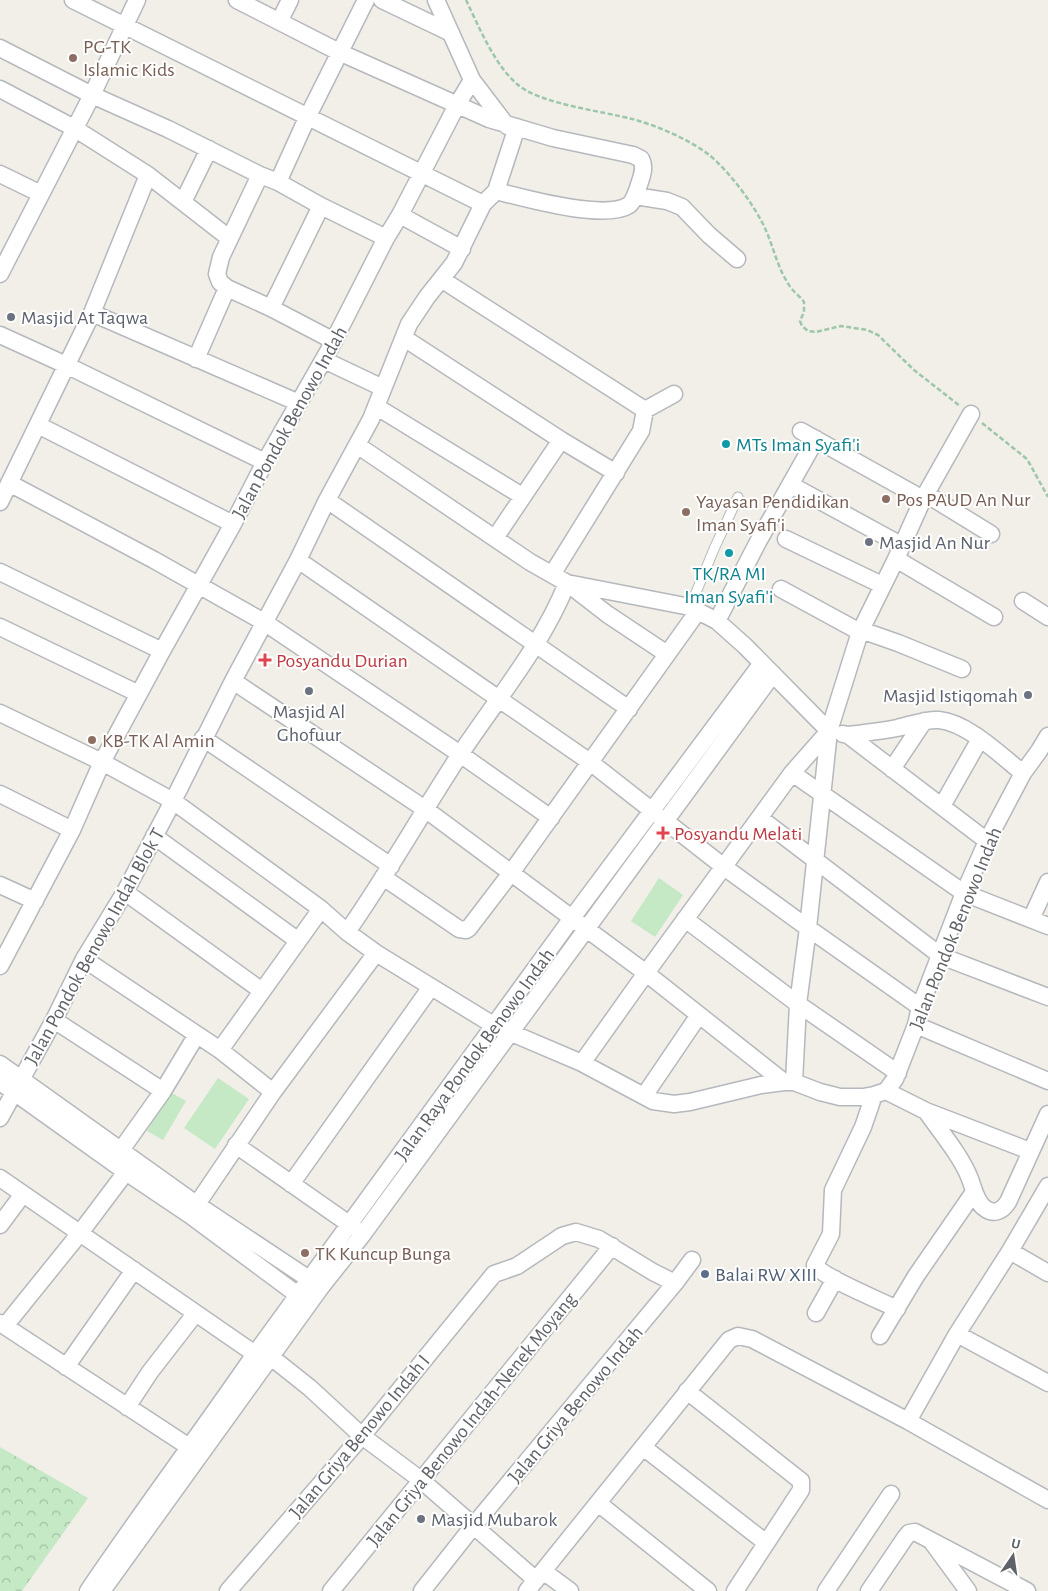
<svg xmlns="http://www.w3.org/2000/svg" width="1048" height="1591" font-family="'Alegreya Sans',sans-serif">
  <defs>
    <pattern id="forest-crowns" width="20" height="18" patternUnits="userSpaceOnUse" patternTransform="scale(1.25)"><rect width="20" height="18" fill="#c5e8c5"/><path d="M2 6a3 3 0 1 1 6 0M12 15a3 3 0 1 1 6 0" fill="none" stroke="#a3c0a4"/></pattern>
  </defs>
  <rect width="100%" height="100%" fill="#f1efe8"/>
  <!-- green -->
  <path fill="#c5e8c5" d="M659 878 683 895 655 937 631 921Z
    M218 1078 249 1099 215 1149 184 1128Z
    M170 1092 186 1101 163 1140 147 1131Z"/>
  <!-- forest -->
  <path fill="url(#forest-crowns)" d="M0 1447 88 1498 22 1591H0Z"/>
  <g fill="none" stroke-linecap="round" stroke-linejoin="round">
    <!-- lane casing -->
    <g stroke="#b5b8bc" stroke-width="11">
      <path id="lane" d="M690 607 714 549 738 497"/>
    </g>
    <!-- street casing -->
    <g stroke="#b5b8bc" stroke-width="19">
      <path id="street" d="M73 0 483 204
        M237 0 339 52 489 119 553 138 633 155 641 159C646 168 641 178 638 188 636 193 634 201 629 205 605 221 524 198 496 191
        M382 0 451 33
        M436 0 472 80 507 126
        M280 20 290 0
        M0 48 92 95 168 129 260 175 278 182 321 206 386 238
        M0 89 74 128 148 175 229 238
        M0 174 41 194
        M260 175 221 257 217 274 220 282 227 288 271 308 334 341
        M278 182 307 118 366 0
        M635 196 667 201 682 207 709 235 737 259
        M183 202 209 149
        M400 215 462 249
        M0 274 92 95 137 0
        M441 279 645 410
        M271 308 321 206
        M92 313 299 403
        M0 335 66 365 265 462
        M404 338 561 440 616 473
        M196 359 227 288
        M324 360 383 388
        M377 407 522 496
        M645 410 674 394
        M38 425 233 524
        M801 431 923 499
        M357 445 530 562 567 583 607 614 667 654
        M9 483 154 560 264 622 460 754 551 818
        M791 485 901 545
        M926 494 991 534
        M327 500 629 709
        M0 502 92 313 148 175
        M495 538 561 440
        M786 539 882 585
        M896 559 994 617
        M298 560 590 762 724 867 808 928 920 1007
        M0 572 162 651
        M553 573 641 431 645 410
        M781 589 860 632
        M1023 601 1048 617
        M717 621 759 540 816 439
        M0 627 139 694
        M861 630 898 643 962 669
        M233 681 425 809 646 973 784 1082
        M0 713 102 762 173 801 321 909 347 932 376 953 495 1026 582 1063 653 1101 674 1104 690 1102 761 1085 784 1082H794L820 1092 840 1097H863L874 1095 886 1091 895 1079 916 1025 920 1007 964 893 987 841 1023 773C1000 755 968 723 939 720 925 719 911 725 897 728 881 731 864 733 848 735
        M843 734 848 735 987 841
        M203 738 391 866
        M892 769 924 721
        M792 773 964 893 1048 926
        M1023 773 1039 751 1048 736
        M0 794 72 830
        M942 806 980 739
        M760 818 941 956 1048 997
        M154 836 297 940
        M383 877 459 929 466 930 469 928 511 873 698 611
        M0 885 35 901
        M125 892 262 991
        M685 919 798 1004 898 1073
        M1031 919 1048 882
        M347 932C387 875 421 814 459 756 496 700 542 646 567 583L690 607 717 621 745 646 829 731
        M84 959 220 1050 273 1092
        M0 966 72 830 102 762 162 651 233 524 265 462 329 350 386 238 400 215 457 105 472 80
        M54 1020 163 1091
        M916 1025 1048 1081
        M220 1050 321 909
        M582 1063 646 973 792 773 829 731
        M0 1064 196 1204 318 1285
        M0 1082 126 1172 190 1215 306 1301
        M794 1082 798 1004 808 928 829 731 860 632 896 559 923 499 971 414
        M886 1091 926 1111 1030 1151
        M874 1095 863 1127 833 1190 831 1234 815 1265C822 1277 881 1301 897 1309
        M644 1096 699 1015
        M926 1111C940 1131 962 1157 970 1179 974 1189 976 1203 986 1209 995 1215 1003 1210 1008 1202L1048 1114
        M0 1118 54 1020 84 959 125 892 173 801 233 681 298 560 327 500 371 419 409 324 427 297 454 263 483 204 496 191 517 127
        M236 1145 359 1231
        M121 1150 163 1091 196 1036
        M0 1178 255 1354 271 1357 310 1388 362 1436 421 1480 536 1580
        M291 1184 431 987
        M191 1213 273 1092 376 953
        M0 1225 23 1194
        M1010 1251 1048 1273
        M816 1313 835 1279
        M0 1323 183 1443 196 1454
        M5 1326 80 1233 132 1164
        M957 1334 1048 1383
        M880 1336 916 1276 974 1192
        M66 1367 134 1270
        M687 1391 801 1481V1490L735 1591
        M127 1407 150 1372 195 1314
        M908 1421 957 1334 1010 1251 1048 1186
        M643 1447 765 1542
        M598 1503 708 1591
        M932 1542 968 1591
        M543 1571 570 1591
        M88 1591C142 1511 200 1434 255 1354L572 918 762 663
        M102 1591 321 1287 363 1234 773 674
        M228 1591 362 1436 494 1274 517 1266 562 1236 576 1232 599 1239 653 1272 675 1283
        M331 1591 612 1246
        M422 1591 474 1525 675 1283 692 1260
        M527 1591 729 1340 738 1336 752 1339 908 1421 1048 1500
        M826 1591 891 1494
        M869 1591 905 1538 909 1533 915 1532 1027 1591"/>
    </g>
    <!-- path -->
    <path stroke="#9cc7a9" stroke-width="2.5" stroke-dasharray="5 2.5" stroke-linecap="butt" d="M466 0C479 27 494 64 517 84 539 104 602 111 632 119 658 126 686 138 708 154 729 171 752 202 764 226 773 245 777 267 789 285 793 292 800 296 804 302V312L800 321 802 326 808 331 816 332 841 326 867 330 878 335 914 370 960 406
      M982 423 1027 459 1048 497"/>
    <!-- lane -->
    <use href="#lane" stroke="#fff" stroke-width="9"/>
    <!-- street -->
    <use href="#street" stroke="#fff" stroke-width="16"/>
  </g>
  <!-- markers -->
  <g fill="#8d6e63" stroke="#fff" stroke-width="2">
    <circle cx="73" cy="58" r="5"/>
    <circle cx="886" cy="499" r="5"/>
    <circle cx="686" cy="512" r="5"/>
    <circle cx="92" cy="740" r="5"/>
    <circle cx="305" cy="1253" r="5"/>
  </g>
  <g fill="#6b7280" stroke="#fff" stroke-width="2">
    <circle cx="11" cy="317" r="5"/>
    <circle cx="869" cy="542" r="5"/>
    <circle cx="309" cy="691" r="5"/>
    <circle cx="1028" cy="695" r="5"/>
    <circle cx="421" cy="1519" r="5"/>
  </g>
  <g fill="#0f9aa8" stroke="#fff" stroke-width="2">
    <circle cx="726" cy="444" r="5"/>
    <circle cx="729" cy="553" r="5"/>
  </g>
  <g fill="#e0444e" stroke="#fff" stroke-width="2">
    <path d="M262.5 652.5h5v5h5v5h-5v5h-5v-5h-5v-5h5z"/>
    <path d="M660.5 825.5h5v5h5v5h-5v5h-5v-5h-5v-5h5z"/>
  </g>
  <circle fill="#5c6f8a" stroke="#fff" stroke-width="2" cx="705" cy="1274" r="5"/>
  <g text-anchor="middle" stroke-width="4" stroke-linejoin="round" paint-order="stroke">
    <!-- education labels -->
    <g font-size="20" fill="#785e54" stroke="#fff" text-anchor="start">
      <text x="83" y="53">PG-TK<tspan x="83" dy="23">Islamic Kids</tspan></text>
      <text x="896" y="506">Pos PAUD An Nur</text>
      <text x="696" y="508">Yayasan Pendidikan<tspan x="696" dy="23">Iman Syafi'i</tspan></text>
      <text x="102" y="747">KB-TK Al Amin</text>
      <text x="315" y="1260">TK Kuncup Bunga</text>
    </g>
    <!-- worship labels -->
    <g font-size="20" fill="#5b616d" stroke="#fff" text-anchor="start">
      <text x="21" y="324">Masjid At Taqwa</text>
      <text x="879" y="549">Masjid An Nur</text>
      <text x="1018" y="702" text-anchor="end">Masjid Istiqomah</text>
      <text x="309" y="718" text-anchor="middle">Masjid Al<tspan x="309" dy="23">Ghofuur</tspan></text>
      <text x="431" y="1526">Masjid Mubarok</text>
    </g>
    <!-- street labels -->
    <g font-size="20" fill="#5f6368" stroke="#fff">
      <text transform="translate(289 422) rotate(-61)" y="7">Jalan Pondok Benowo Indah</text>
      <text transform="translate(955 928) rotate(-68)" y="7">Jalan Pondok Benowo Indah</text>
      <text transform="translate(94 946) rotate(-61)" y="7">Jalan Pondok Benowo Indah Blok T</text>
      <text transform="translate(474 1054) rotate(-54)" y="7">Jalan Raya Pondok Benowo Indah</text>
      <text transform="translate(575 1404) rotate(-50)" y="7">Jalan Griya Benowo Indah</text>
      <text transform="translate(471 1419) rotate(-51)" y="7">Jalan Griya Benowo Indah-Nenek Moyang</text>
      <text transform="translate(359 1436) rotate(-50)" y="7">Jalan Griya Benowo Indah I</text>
    </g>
    <!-- culture labels -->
    <g font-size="20" fill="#0d838f" stroke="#fff" text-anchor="start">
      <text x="736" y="451">MTs Iman Syafi'i</text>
      <text x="729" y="580" text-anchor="middle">TK/RA MI<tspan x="729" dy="23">Iman Syafi'i</tspan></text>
    </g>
    <!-- health labels -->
    <g font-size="20" fill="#be3a42" stroke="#fff" text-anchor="start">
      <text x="276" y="667">Posyandu Durian</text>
      <text x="674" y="840">Posyandu Melati</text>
    </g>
    <!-- service labels -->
    <g font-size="20" fill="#4e5e75" stroke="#fff" text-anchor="start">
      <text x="715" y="1281">Balai RW XIII</text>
    </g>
  </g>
  <!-- north arrow -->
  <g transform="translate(1013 1556) rotate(13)" stroke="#ffffff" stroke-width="4" paint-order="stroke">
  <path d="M0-4L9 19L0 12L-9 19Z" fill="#5f6368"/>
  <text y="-8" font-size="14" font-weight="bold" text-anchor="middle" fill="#5f6368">U</text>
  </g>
</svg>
